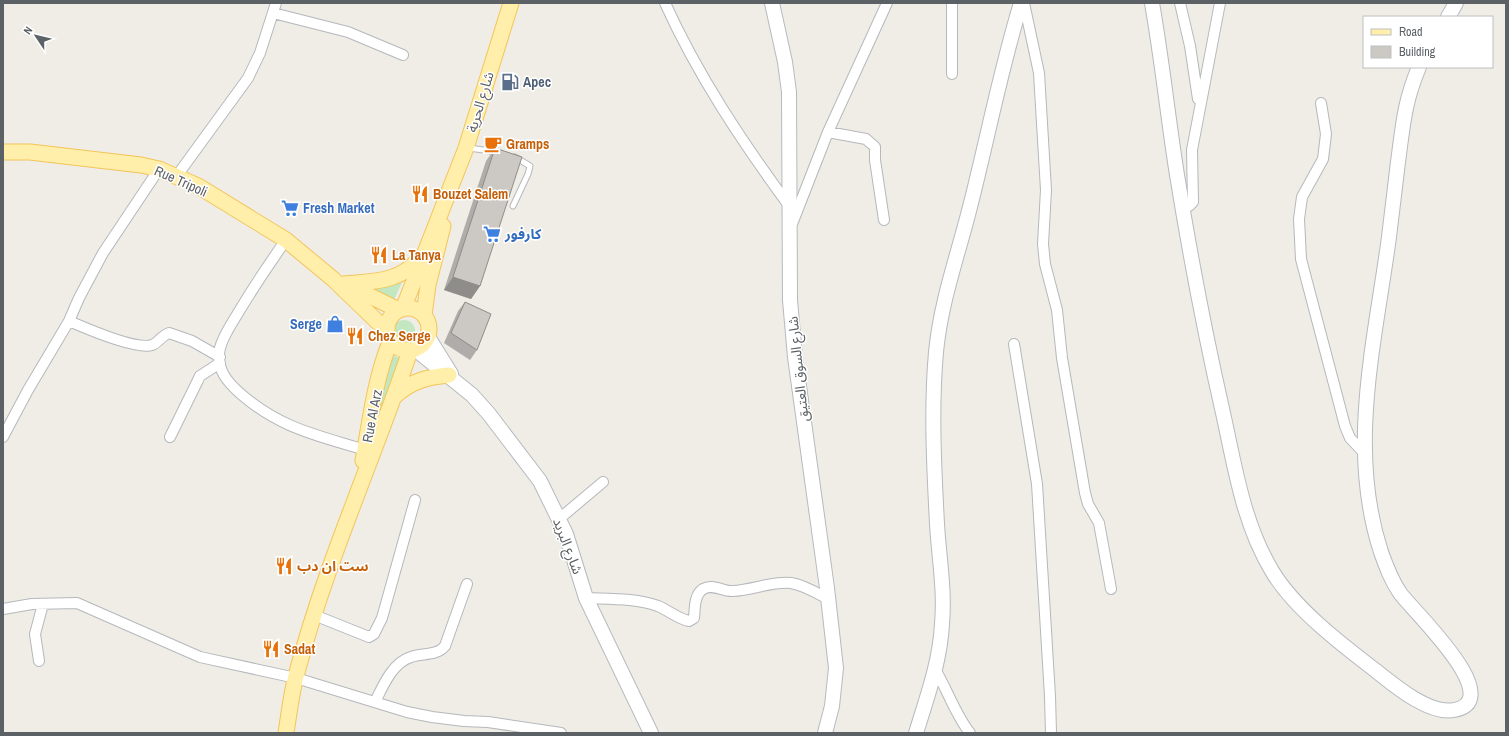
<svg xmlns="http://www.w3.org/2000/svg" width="1509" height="736" font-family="'Archivo Narrow','Noto Sans Arabic',sans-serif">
  <rect width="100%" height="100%" fill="#efede5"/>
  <!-- green -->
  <path fill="#c2e7c1" d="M402 282 394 300 356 289Z
    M393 331a11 11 0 1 1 22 0a11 11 0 1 1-22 0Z
    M391 355 403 359 369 451Z"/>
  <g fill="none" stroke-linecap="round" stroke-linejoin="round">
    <!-- lane casing -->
    <g stroke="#b5b8bc" stroke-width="7">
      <path id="lane" d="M469 148 498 152
        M513 206 528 174 530 166 515 157"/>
    </g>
    <!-- street casing -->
    <g stroke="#b5b8bc" stroke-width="12">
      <path id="street" d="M665 3C698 76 743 143 790 207
        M1024 3 1039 73 1046 190 1043 244 1045 264 1057 310 1062 358 1085 493 1088 504 1099 523 1111 589
        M1180 3 1190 46 1198 99
        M273 13 348 32 403 55
        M952 74V3
        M1321 103 1326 134 1323 159 1302 197 1299 219 1301 259 1345 426 1350 438 1365 454
        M828 132 866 139 875 147V160L884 220
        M176 177 248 78 260 53 276 3
        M1183 206H1189L1193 202 1192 150 1220 3
        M792 224 828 132 887 3
        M286 240C269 264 253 288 238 313 231 325 223 336 220 348 215 369 228 383 242 395 282 429 317 435 365 450
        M69 321C85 328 136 350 152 345 158 343 161 336 169 333L192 341 220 357
        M1014 344 1037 484 1050 696 1051 733
        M3 437 28 390 69 321 79 298 103 253 159 169
        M170 437 200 376 220 363
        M559 519 603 482
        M586 598C610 599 636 598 658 606 668 610 678 619 689 621L694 618C695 608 694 595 703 589 713 583 723 592 733 591 753 590 772 581 791 583 804 585 817 593 828 599
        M3 609 32 604 77 603 200 657 296 678 407 712 432 717 464 721 488 722 561 733
        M314 615 369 637 374 634 382 618 415 500
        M39 661 35 634 43 604
        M936 671C948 691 955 714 970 733
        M375 702C383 686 392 663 411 657 422 653 437 656 445 646L467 584"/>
    </g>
    <!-- secondary casing -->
    <g stroke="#b6babf" stroke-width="16">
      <path id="secondary" d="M772 3 785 62 789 92 790 300 795 357 827 588 836 668 832 706 825 733
        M1152 3C1162 60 1168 118 1177 175 1190 255 1205 334 1223 413 1235 467 1243 523 1272 571 1294 608 1341 644 1375 670 1394 685 1429 715 1454 710 1509 700 1411 609 1400 593 1391 580 1386 566 1381 552 1347 448 1375 342 1389 237 1392 212 1395 187 1398 162 1403 125 1404 103 1419 67
        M1448 17 1456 3
        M428 337 451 374
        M415 349 472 395 489 414 540 481 566 534 586 598 651 733
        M916 733C927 697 940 662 942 624 945 590 939 558 937 524 934 467 931 408 936 352 941 300 959 252 971 203 988 136 1001 68 1021 3"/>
    </g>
    <!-- primary casing -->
    <g stroke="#f4c459" stroke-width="17">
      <path id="primary" d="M3 152H30L141 165 159 169 198 186 286 240 333 279 387 331
        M344 284C374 281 399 283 420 258
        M345 284 399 310
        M387 329a21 21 0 1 1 42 0a21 21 0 1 1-42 0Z
        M403 309 466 148 511 3
        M424 315 428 285 443 226
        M395 396C411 381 427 377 449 375
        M363 461C370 421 375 379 390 342
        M286 733C289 714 291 695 296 676 325 565 373 460 410 351"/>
    </g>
    <!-- lane -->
    <use href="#lane" stroke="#fff" stroke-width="5"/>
    <!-- street -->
    <use href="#street" stroke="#fff" stroke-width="10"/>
    <!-- secondary -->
    <use href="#secondary" stroke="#fff" stroke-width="14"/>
    <!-- primary -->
    <use href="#primary" stroke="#ffefaa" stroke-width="15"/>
  </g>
  <!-- wall -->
  <path fill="#afada9" d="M495 148 480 286 471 299 444 290 486 161Z
    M465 302 477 350 470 360 444 343 458 311Z"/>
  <!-- shaded-wall -->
  <path fill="#8f8d89" d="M453 277 480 286 471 299 444 290Z"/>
  <!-- building -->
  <path fill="#ccc9c4" stroke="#8f8d89" d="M495 148 522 157 480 286 453 277Z
    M465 302 491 314 477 350 451 333Z"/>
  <!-- icons -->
  <defs>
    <g id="fuel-bare" transform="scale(1.38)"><path d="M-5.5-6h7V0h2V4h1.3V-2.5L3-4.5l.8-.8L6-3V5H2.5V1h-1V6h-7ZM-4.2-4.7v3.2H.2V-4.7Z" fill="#5c6f8a" stroke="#fff" stroke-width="2.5" paint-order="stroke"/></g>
    <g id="cafe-bare" transform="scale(1.38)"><path d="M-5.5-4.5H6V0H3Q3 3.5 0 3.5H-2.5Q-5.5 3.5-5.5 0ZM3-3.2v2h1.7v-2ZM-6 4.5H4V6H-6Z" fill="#e8710a" stroke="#fff" stroke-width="2.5" paint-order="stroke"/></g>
    <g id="restaurant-bare" transform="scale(1.38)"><path d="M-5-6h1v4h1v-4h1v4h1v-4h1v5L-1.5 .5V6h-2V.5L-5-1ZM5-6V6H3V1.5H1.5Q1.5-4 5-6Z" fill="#e8710a" stroke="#fff" stroke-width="2.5" paint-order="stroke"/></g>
    <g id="supermarket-bare" transform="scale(1.38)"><path d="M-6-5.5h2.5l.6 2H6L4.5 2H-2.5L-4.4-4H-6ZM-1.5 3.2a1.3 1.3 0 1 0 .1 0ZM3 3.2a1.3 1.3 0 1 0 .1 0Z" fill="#3f7fe0" stroke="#fff" stroke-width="2.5" paint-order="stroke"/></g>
    <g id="shop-bare" transform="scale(1.38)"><path d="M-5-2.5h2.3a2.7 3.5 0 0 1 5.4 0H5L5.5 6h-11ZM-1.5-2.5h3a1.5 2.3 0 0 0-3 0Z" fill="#3f7fe0" stroke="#fff" stroke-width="2.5" paint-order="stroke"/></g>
  </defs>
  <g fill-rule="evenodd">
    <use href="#fuel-bare" x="510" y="82"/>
    <use href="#cafe-bare" x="493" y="144"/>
    <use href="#restaurant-bare" x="420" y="194"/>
    <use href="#supermarket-bare" x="290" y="208"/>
    <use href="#supermarket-bare" x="492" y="234"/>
    <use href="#restaurant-bare" x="379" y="255"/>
    <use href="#shop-bare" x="335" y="324"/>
    <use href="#restaurant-bare" x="355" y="336"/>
    <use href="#restaurant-bare" x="284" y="566"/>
    <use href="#restaurant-bare" x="271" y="649"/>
  </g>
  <g text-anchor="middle" stroke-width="3" stroke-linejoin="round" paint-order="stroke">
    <!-- service labels -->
    <g font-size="14" font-weight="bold" fill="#4e5e75" stroke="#fff" text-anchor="start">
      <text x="523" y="87">Apec</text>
    </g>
    <!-- street labels -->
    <g font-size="14" fill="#5c6165" stroke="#fff">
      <text transform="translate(480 102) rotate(-73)" y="5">شارع الحرية</text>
      <text transform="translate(181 181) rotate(24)" y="5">Rue Tripoli</text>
      <text transform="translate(798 369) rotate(-96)" y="5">شارع السوق العتيق</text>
      <text transform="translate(372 416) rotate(-79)" y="5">Rue Al Arz</text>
      <text transform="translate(568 546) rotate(69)" y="5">شارع البريد</text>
    </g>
    <!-- food labels -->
    <g font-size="14" font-weight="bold" fill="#c56008" stroke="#fff" text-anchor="start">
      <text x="506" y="149">Gramps</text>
      <text x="433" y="199">Bouzet Salem</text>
      <text x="392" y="260">La Tanya</text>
      <text x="368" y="341">Chez Serge</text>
      <text x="297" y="571">ست ان دب</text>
      <text x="284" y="654">Sadat</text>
    </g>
    <!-- shop labels -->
    <g font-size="14" font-weight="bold" fill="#366cbe" stroke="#fff" text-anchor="start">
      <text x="303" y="213">Fresh Market</text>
      <text x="505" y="239">كارفور</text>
      <text x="322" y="329" text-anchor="end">Serge</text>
    </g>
  </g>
  <!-- border -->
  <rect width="1509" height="736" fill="none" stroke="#5c6165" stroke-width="8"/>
  <!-- legend -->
  <rect x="1363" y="16" width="130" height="52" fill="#ffffff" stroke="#bec0c1"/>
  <rect x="1371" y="29" width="20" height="6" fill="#ffefaa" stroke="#bec0c1"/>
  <text x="1399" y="36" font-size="12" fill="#5c6165">Road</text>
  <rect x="1371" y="46" width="20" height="12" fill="#ccc9c4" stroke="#bec0c1"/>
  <text x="1399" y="56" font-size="12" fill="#5c6165">Building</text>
  <!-- north arrow -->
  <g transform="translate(36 36) rotate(305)" stroke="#ffffff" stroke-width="3" paint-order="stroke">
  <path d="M0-3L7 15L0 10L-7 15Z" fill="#5c6165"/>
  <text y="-6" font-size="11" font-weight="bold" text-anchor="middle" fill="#5c6165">N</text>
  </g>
</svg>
